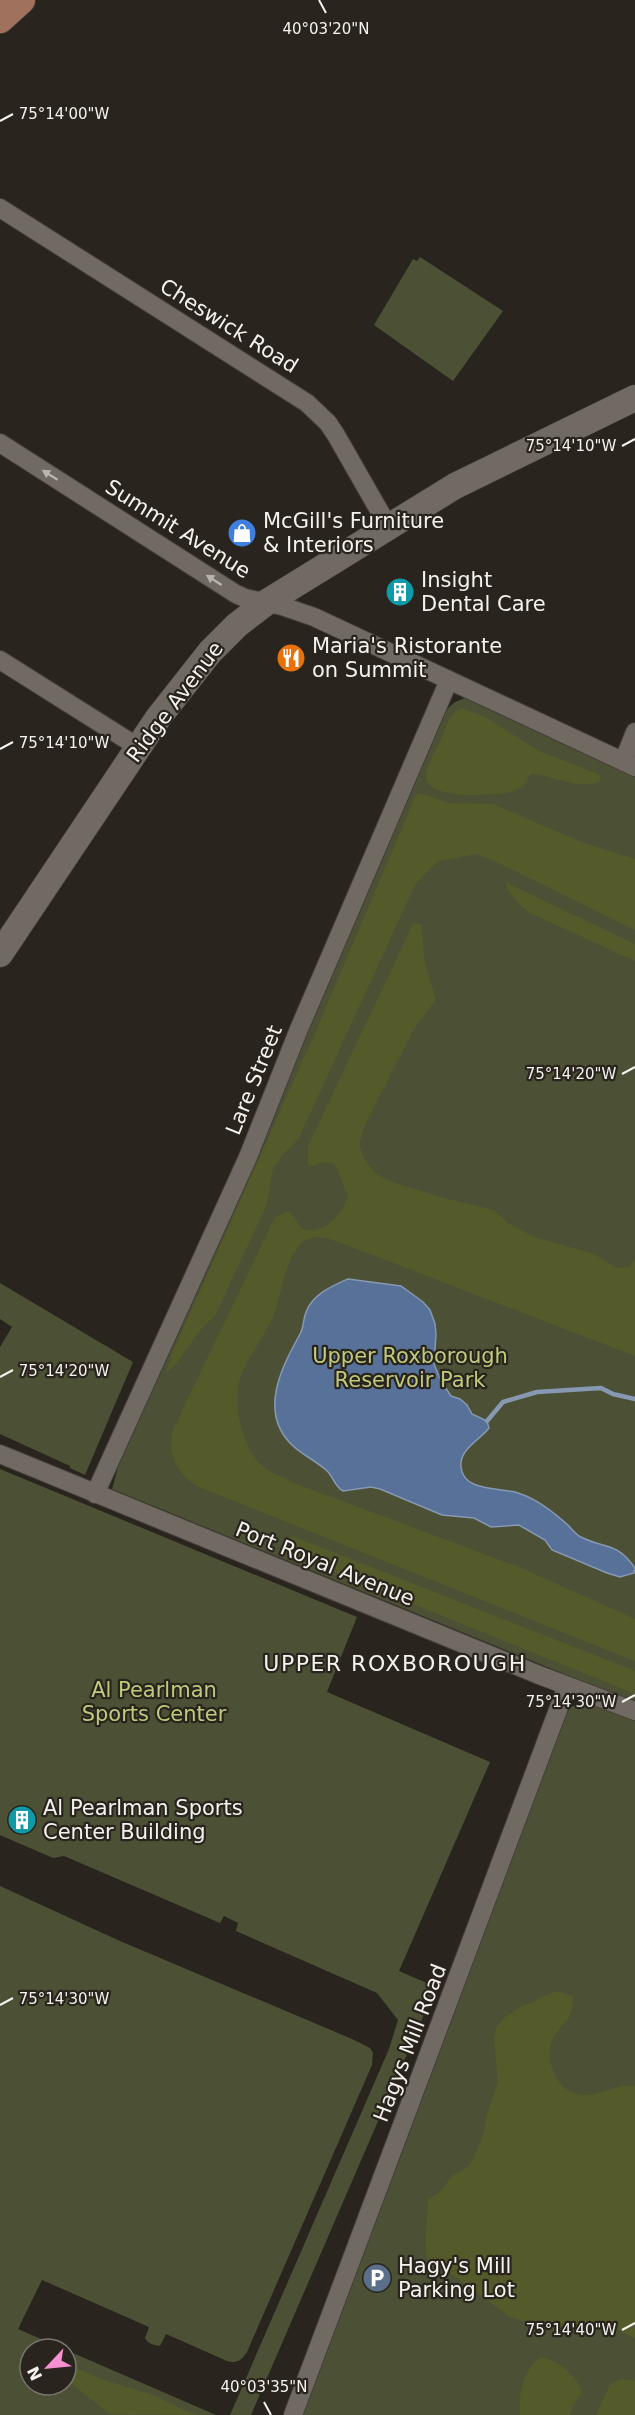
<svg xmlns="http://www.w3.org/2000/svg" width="635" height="2415" font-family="'DejaVu Sans',sans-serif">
  <rect width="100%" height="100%" fill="#29241d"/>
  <!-- green -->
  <path fill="#4c5135" d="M420 257 503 311 453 381 374 325 413 259 417 261Z
    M465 698 635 776V1703L112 1489 120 1460 145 1401 445 711 455 702Z
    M0 1283 133 1362 85 1475 70 1468V1466L0 1434V1347L12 1327 0 1319Z
    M0 1469 357 1617 327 1692 490 1762 399 1971 436 1987 251 2415H230L389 2049 398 2020 377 1993 236 1931 238 1923 224 1916 220 1923 64 1856 53 1858 0 1835Z
    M580 1703 591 1704 635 1720V2415H301L487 1924 561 1721 571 1707Z
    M0 1886 120 1941 352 2039 370 2048 373 2053 372 2065 247 2352C241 2360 238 2364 227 2361L166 2334 160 2346C154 2345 148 2344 145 2338L149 2327 42 2280 18 2329 64 2349H30V2385H66V2350L216 2415H0Z"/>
  <!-- forest -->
  <path fill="#545a2a" d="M462 708 485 717 541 752 596 773 601 777 600 781C580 791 554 776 534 774H530L523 787 512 792C496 795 427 801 426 777 426 765 435 752 440 742 447 728 446 715 462 708Z
    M420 793 449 803 493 804 581 842 635 859V930L505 866 477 854 438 861 416 883 298 1140 283 1154 273 1169 267 1204 216 1314 201 1329 176 1364 166 1373 171 1356 315 1033 416 795Z
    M505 882 635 944V961L530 913C518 904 510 896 505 882Z
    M413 924H421L425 964 436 1000 414 1029 365 1125 359 1144 364 1159 375 1173 389 1181 444 1198 494 1210 508 1223 534 1237 594 1254 616 1268 628 1267 635 1260V1356L344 1244C332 1240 317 1233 304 1241 286 1253 281 1297 273 1317 264 1338 244 1361 239 1383 234 1409 242 1446 261 1465 270 1473 284 1477 294 1483L519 1567 635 1619V1661L199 1487C177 1475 167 1455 173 1430L275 1217 289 1211 302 1229C324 1235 342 1216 348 1196L334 1163 324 1162 313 1166 308 1164V1146Z
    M292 1536 635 1671V1694L302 1559 287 1549 286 1539Z
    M553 1992H560L573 1996C573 2026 560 2021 552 2041 544 2061 558 2093 581 2095 600 2097 617 2083 635 2086V2338C622 2334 613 2324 599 2320L583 2333 543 2321H523L510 2317 443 2268C437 2266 430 2264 427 2258 424 2251 428 2209 428 2199L440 2192 452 2176 469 2166 481 2142 487 2114 498 2083 494 2040 496 2028 505 2017 517 2009Z
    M540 2358C555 2357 578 2377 582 2392L573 2406 570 2415H520C518 2397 523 2369 540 2358Z
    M66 2363 101 2379 156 2396 185 2411 201 2415 110 2414 66 2379Z
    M621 2379 635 2381V2415H596L611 2383Z"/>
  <!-- water -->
  <path fill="#587199" stroke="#8798b2" stroke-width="1.5" d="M348 1279 401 1286 423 1302 430 1310 435 1324 436 1334 434 1364 441 1381 451 1396 460 1399 467 1405 472 1414 487 1421 489 1428C480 1440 459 1449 461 1467 463 1492 500 1487 518 1493 537 1499 553 1512 568 1525 572 1529 576 1535 581 1537 604 1549 616 1541 635 1568L634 1573 620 1577 607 1573 552 1550 545 1540 519 1525 491 1527 474 1518 442 1515 380 1489 371 1487 343 1491C334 1486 334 1477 326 1470 315 1460 300 1454 290 1443 259 1410 282 1367 300 1334 304 1327 303 1319 306 1312 313 1294 332 1286 348 1279Z"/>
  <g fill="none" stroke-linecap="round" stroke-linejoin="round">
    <!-- stream -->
    <path stroke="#8798b2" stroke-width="4.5" d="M487 1421 503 1402 537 1392 601 1388 613 1394 635 1399"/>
    <!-- minor casing -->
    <g stroke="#443f3a" stroke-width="20">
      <path id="minor" d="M0 208 307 403 328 423 336 435 388 526
        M0 443 236 594 245 598 282 606 314 617 635 767
        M0 660 138 747
        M623 762 635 732
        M0 1454 539 1675 635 1711
        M95 1494 248 1157 299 1029 449 680
        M293 2415 567 1686"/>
    </g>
    <!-- secondary casing -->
    <g stroke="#443f3a" stroke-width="27">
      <path id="secondary" d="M0 954 158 718 210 652 237 625 267 602 455 486 635 398"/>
    </g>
    <!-- primary casing -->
    <g stroke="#443f3a" stroke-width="30">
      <path id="primary" d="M0 19 21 0"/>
    </g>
    <!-- minor -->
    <use href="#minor" stroke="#706a62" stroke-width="18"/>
    <!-- secondary -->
    <use href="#secondary" stroke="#706a62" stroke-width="26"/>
    <!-- primary -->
    <use href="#primary" stroke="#a0715c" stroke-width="28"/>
  </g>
  <!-- one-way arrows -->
  <defs><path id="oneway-solid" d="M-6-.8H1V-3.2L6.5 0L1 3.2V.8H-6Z" transform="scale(1.5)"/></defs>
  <g fill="#b9b5ae">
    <use href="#oneway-solid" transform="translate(50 475) rotate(-148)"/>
    <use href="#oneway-solid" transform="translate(214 580) rotate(-147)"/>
  </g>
  <!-- ticks -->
  <path fill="none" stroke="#f5f2ed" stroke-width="2" d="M319 0 326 13M0 121 13 114M622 446 635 439M0 749 13 742M622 1074 635 1067M0 1377 13 1370M622 1702 635 1695M0 2005 13 1998M622 2330 635 2323M264 2402 271 2415"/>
  <!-- icons -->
  <defs>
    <g id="shop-disc" transform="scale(1.5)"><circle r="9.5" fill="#3f7fe0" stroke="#29241d"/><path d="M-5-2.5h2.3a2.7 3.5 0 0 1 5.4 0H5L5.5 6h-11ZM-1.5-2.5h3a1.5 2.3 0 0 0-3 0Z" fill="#fff"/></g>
    <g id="building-disc" transform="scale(1.5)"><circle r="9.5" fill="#0f9aa8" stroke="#29241d"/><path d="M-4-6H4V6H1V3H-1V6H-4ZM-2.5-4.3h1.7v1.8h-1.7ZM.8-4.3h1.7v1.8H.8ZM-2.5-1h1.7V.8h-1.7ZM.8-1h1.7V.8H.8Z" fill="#fff"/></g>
    <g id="restaurant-disc" transform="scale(1.5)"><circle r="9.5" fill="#e8710a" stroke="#29241d"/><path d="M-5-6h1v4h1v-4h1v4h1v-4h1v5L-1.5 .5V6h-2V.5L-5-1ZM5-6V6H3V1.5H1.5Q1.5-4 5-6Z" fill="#fff"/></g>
    <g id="parking-disc" transform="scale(1.5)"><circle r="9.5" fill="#5c6f8a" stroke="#29241d"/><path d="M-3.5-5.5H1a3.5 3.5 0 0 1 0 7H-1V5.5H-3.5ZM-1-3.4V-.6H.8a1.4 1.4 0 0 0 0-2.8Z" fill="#fff"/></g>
  </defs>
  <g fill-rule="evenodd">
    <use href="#shop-disc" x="242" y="533"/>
    <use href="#building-disc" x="400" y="592"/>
    <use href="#restaurant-disc" x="291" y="658"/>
    <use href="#building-disc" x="22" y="1820"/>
    <use href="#parking-disc" x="377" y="2278"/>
  </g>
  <g text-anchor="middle" stroke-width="4.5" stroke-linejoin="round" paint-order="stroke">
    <!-- street labels -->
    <g font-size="21" fill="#f5f2ed" stroke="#29241d">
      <text transform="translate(229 326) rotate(32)" y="7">Cheswick Road</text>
      <text transform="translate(178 529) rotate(32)" y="7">Summit Avenue</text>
      <text transform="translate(175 702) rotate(-53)" y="7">Ridge Avenue</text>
      <text transform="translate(254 1080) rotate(-68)" y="7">Lare Street</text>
      <text transform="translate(325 1564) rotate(22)" y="7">Port Royal Avenue</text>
      <text transform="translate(410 2043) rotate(-69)" y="7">Hagys Mill Road</text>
    </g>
    <!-- poi labels -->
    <g font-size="21" fill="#f5f2ed" stroke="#29241d" text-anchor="start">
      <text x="263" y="528">McGill's Furniture<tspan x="263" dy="24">&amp; Interiors</tspan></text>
      <text x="421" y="587">Insight<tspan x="421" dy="24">Dental Care</tspan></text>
      <text x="312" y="653">Maria's Ristorante<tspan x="312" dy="24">on Summit</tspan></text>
      <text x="43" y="1815">Al Pearlman Sports<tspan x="43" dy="24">Center Building</tspan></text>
      <text x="398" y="2273">Hagy's Mill<tspan x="398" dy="24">Parking Lot</tspan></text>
    </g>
    <!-- park labels -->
    <g font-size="21" fill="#bfca7d" stroke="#29241d">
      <text x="410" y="1363">Upper Roxborough<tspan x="410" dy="24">Reservoir Park</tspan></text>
      <text x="154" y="1697">Al Pearlman<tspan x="154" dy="24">Sports Center</tspan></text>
    </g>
    <!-- neighbourhood labels -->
    <g font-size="22" letter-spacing="1.5" fill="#f5f2ed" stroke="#29241d">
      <text x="395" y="1671">UPPER ROXBOROUGH</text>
    </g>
  </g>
  <g font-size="15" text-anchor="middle" fill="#f5f2ed" stroke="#29241d" stroke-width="4.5" stroke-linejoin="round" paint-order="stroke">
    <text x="326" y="34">40°03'20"N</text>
    <text x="64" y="119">75°14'00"W</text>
    <text x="571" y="451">75°14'10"W</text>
    <text x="64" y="748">75°14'10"W</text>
    <text x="571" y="1079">75°14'20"W</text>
    <text x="64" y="1376">75°14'20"W</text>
    <text x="571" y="1707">75°14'30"W</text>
    <text x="64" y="2004">75°14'30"W</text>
    <text x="571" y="2335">75°14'40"W</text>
    <text x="264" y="2392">40°03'35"N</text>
  </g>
  <!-- north arrow -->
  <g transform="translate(48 2367) rotate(244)"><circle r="28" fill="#29241d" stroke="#7b7670" stroke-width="1.5"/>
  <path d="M0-4.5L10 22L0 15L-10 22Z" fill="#f690d0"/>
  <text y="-9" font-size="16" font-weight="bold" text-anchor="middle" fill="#f5f2ed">N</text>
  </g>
</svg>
